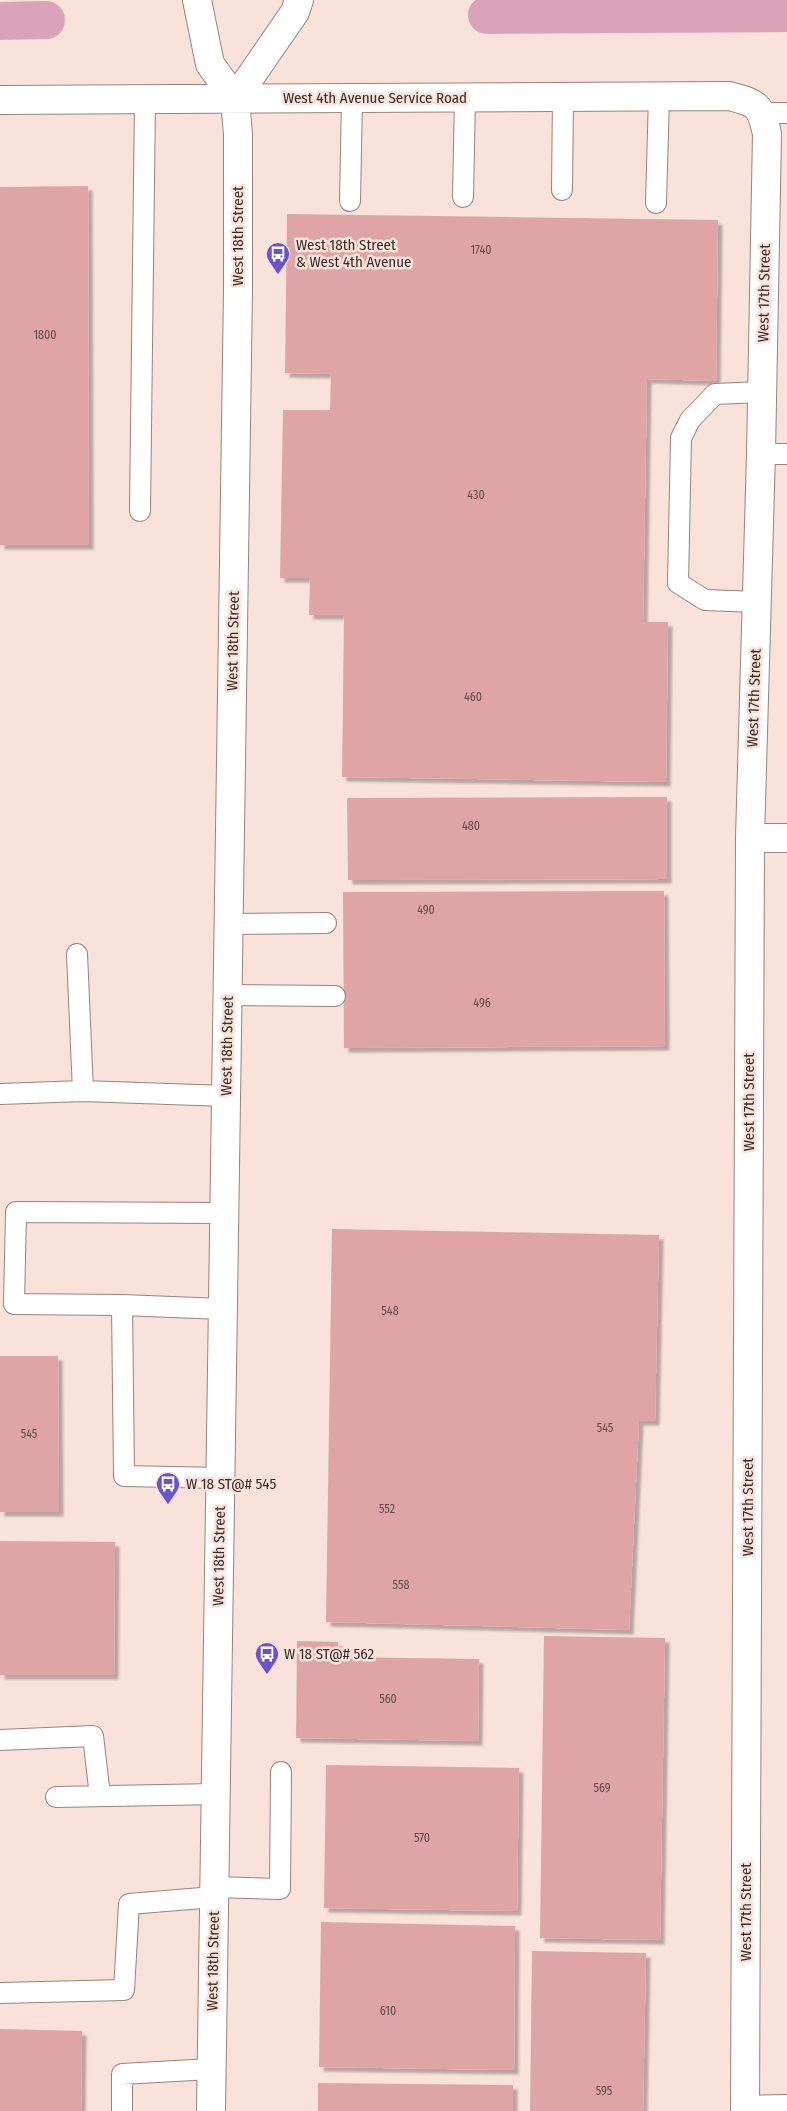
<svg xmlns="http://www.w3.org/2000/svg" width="787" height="2111" font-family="'Fira Sans Condensed',sans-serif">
  <defs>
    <filter id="shadow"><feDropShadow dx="4.5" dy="4.5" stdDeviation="1" flood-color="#0004"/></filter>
  </defs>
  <rect width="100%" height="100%" fill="#f9e2d9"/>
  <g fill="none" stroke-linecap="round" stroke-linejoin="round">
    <!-- canal -->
    <path stroke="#daa3b7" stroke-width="38" d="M487 15 787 13
      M0 21 46 20"/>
  </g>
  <!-- building -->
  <path fill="#dfa4a5" filter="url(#shadow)" d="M88 186 89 545H0V187Z
    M287 214 718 220 716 381 647 379 643 622H668L666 782 342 777 344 615H309L310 578H280L283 410H330L331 374 285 373Z
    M667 797V879L348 880 347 798Z
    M664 891 665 1046 344 1048 343 892Z
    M332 1229 659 1235 655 1421H639L629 1630 326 1622Z
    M0 1356H58L59 1512H0Z
    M0 1541 115 1542 114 1675H0Z
    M544 1636 665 1638 660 1940 540 1938Z
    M297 1641 338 1642V1657L479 1659 478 1741 296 1738Z
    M326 1765 519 1768 517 1911 324 1908Z
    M321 1922 515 1926 514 2070 319 2067Z
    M532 1951 646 1953 643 2111H530Z
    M0 2029 82 2031 81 2111H0Z
    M318 2083 513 2085V2111H318Z"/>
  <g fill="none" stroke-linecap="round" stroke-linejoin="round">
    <!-- lane casing -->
    <g stroke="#98837b" stroke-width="22">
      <path id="lane" d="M762 113H787
        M562 190 563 97
        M463 197 465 97
        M350 201 352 97
        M656 203 659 96
        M761 454H787
        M140 511 145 99
        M757 602 705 600 678 583 681 438 690 420 715 394 762 392
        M228 924 326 923
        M77 954 83 1091
        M227 995 335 996
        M0 1094 83 1091 226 1096
        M122 1305 124 1476 220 1478
        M223 1309 122 1305 14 1304 16 1212 224 1213
        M0 1740 93 1736 100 1796
        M56 1797 216 1794
        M214 1887 280 1889 281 1772
        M0 1993 124 1990 129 1904 214 1897
        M122 2111V2074L211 2069"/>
    </g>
    <!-- street casing -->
    <g stroke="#98837b" stroke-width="30">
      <path id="street" d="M197 0 210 64 235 99
        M0 100 729 96C757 103 761 105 767 134L761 454 750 838 745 2111
        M750 838H787
        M745 2110 787 2109
        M211 2111 238 290V135L235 99 295 12 299 0"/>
    </g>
    <!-- lane -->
    <use href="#lane" stroke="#fff" stroke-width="20"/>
    <!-- street -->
    <use href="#street" stroke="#fff" stroke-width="28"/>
  </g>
  <!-- icons -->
  <defs>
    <g id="bus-pin" transform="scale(1.25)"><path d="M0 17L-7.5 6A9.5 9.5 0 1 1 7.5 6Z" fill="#6855ce" stroke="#f9e2d9"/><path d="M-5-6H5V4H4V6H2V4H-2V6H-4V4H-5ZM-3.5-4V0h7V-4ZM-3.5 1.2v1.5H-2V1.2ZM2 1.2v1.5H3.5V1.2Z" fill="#fff"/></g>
  </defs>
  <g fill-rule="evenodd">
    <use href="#bus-pin" x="278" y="254"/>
    <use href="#bus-pin" x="168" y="1484"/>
    <use href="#bus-pin" x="267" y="1654"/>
  </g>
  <g text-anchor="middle" stroke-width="5" stroke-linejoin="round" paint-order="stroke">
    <!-- number labels -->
    <g font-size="12" fill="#604b48">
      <text x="481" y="254">1740</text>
      <text x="45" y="339">1800</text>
      <text x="476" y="499">430</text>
      <text x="473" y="701">460</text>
      <text x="471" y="830">480</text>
      <text x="426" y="914">490</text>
      <text x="482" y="1007">496</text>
      <text x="390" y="1315">548</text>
      <text x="605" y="1432">545</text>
      <text x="29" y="1438">545</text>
      <text x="387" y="1513">552</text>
      <text x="401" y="1589">558</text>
      <text x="388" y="1703">560</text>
      <text x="602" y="1792">569</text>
      <text x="422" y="1842">570</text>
      <text x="388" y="2015">610</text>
      <text x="604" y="2095">595</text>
    </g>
    <!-- street labels -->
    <g font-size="15" fill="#362d29" stroke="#f9e2d9">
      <text x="375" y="103">West 4th Avenue Service Road</text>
      <text transform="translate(238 236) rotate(-90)" y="5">West 18th Street</text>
      <text transform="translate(764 293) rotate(-89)" y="5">West 17th Street</text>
      <text transform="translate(233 641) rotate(-89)" y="5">West 18th Street</text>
      <text transform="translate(754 698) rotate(-88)" y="5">West 17th Street</text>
      <text transform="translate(227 1046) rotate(-89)" y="5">West 18th Street</text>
      <text transform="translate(749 1102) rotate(-90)" y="5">West 17th Street</text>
      <text transform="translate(748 1507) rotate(-90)" y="5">West 17th Street</text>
      <text transform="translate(219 1556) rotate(-89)" y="5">West 18th Street</text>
      <text transform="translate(746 1912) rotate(-90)" y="5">West 17th Street</text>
      <text transform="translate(213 1961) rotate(-89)" y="5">West 18th Street</text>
    </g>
    <!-- poi labels -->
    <g font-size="15" fill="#362d29" stroke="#f9e2d9" text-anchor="start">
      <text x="296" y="250">West 18th Street<tspan x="296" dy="17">&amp; West 4th Avenue</tspan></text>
      <text x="186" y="1489">W 18 ST@# 545</text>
      <text x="284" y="1659">W 18 ST@# 562</text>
    </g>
  </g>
</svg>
